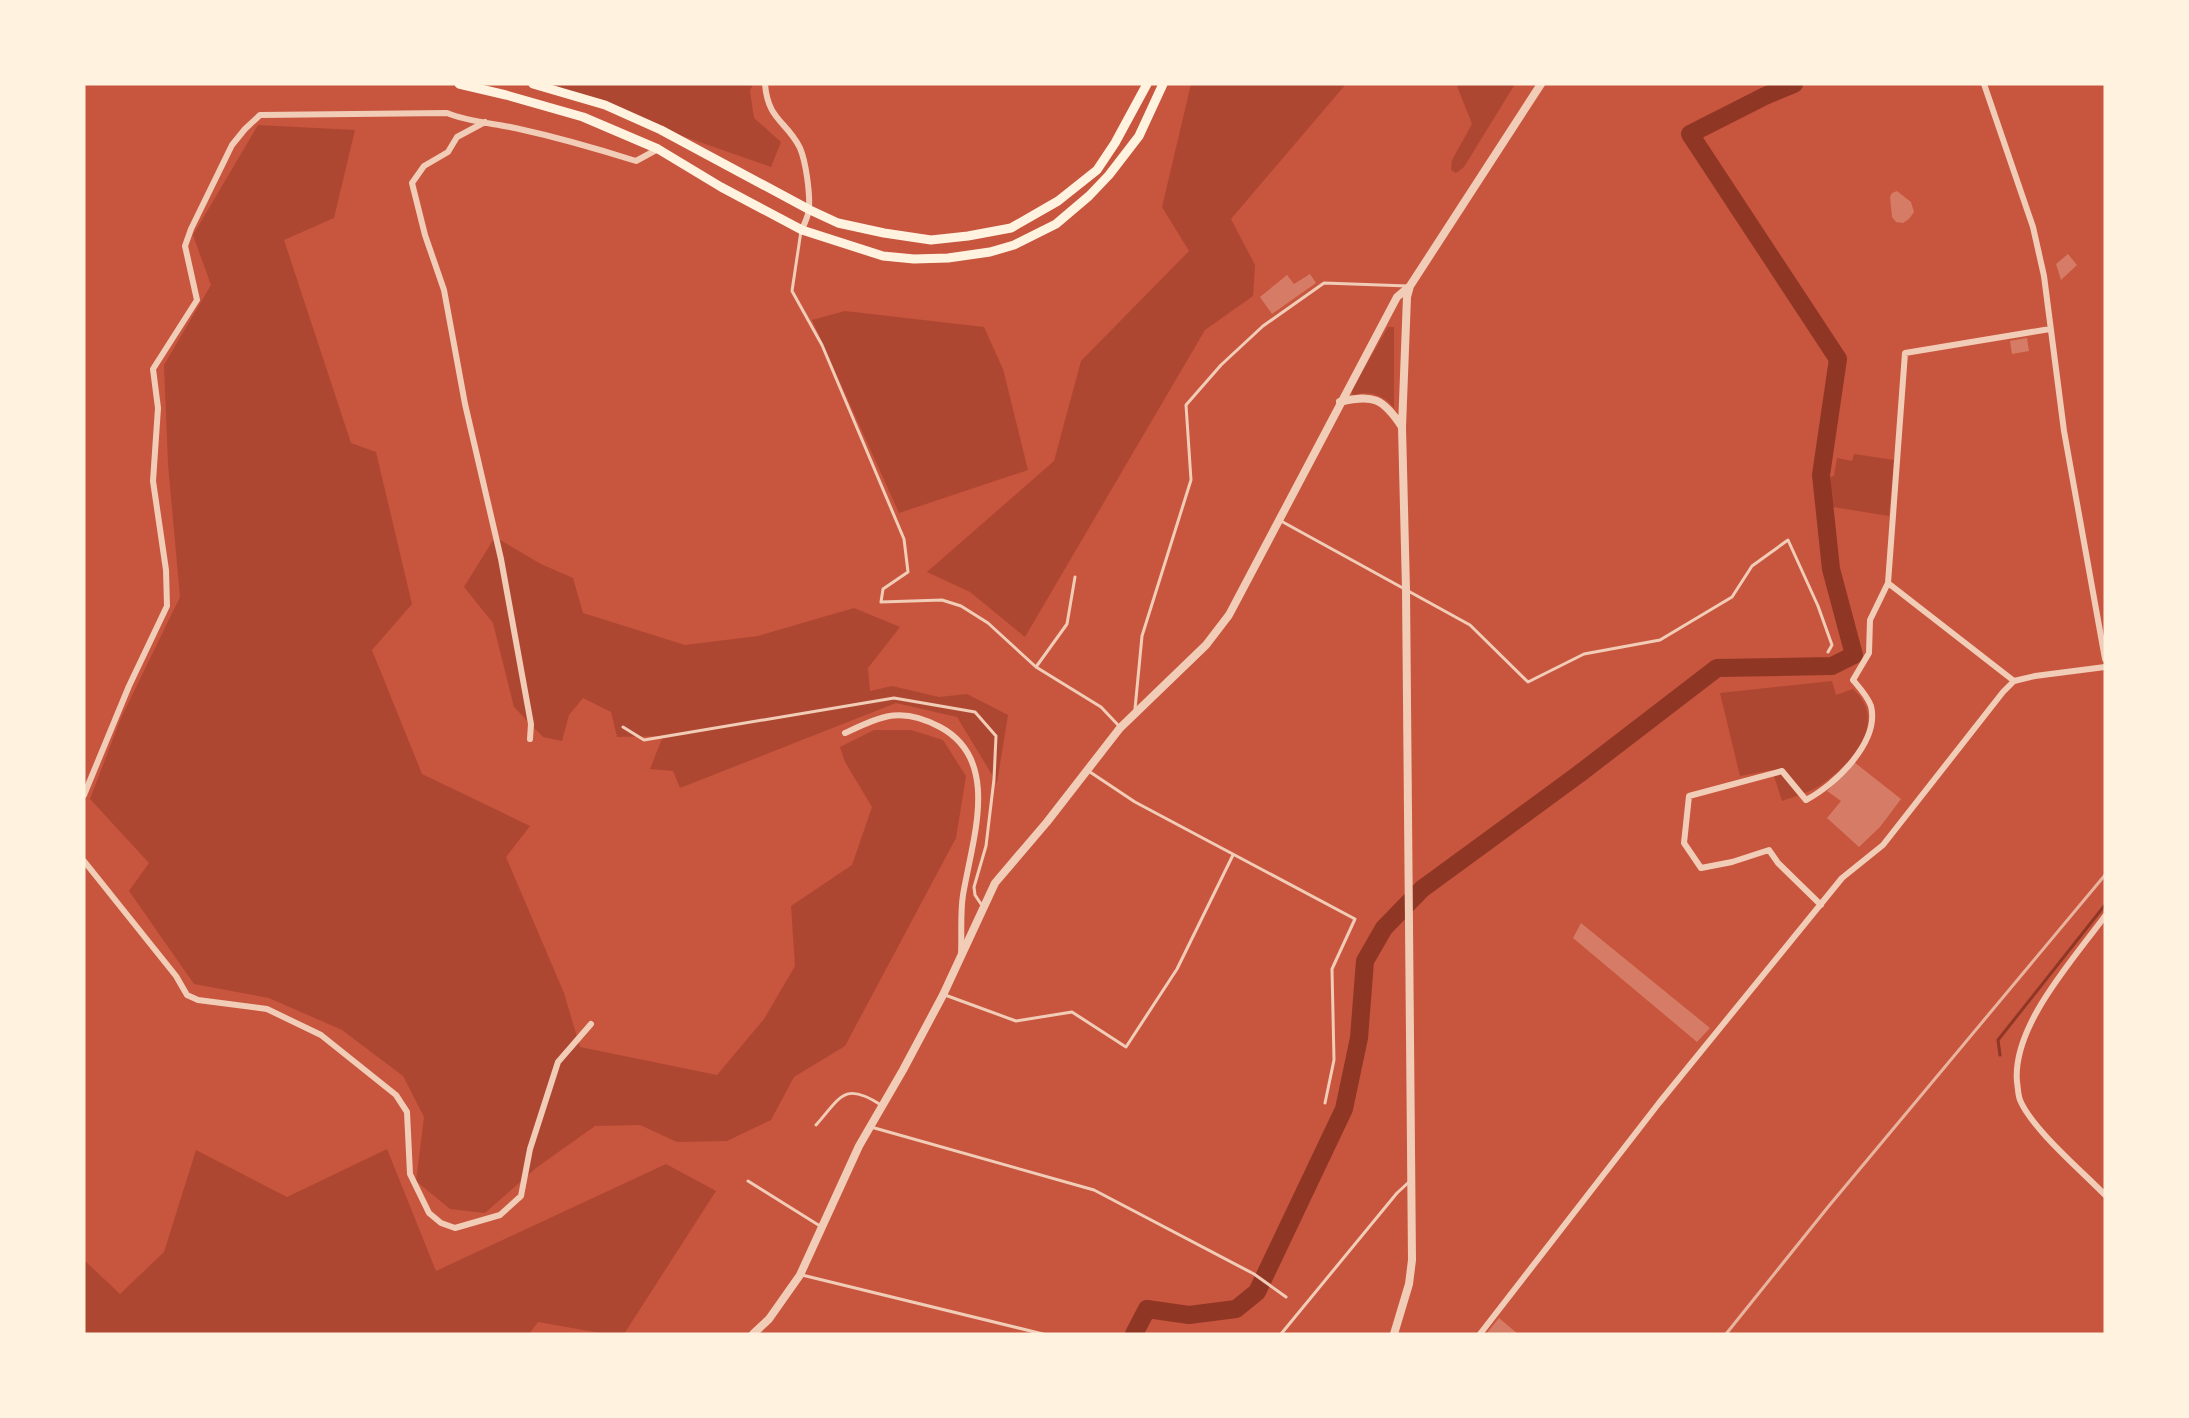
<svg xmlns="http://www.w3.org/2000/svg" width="2189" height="1418" font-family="'Fira Sans Condensed',sans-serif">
  <rect width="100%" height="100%" fill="#c8553d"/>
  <!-- green -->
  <path fill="#ae4732" d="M533 84H753L750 91 754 118 781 142 771 167Z
    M1191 84H1346L1231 219 1255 265 1253 296 1205 330 1025 637 970 592 927 572 1054 461 1081 361 1189 251 1162 207Z
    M1458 84H1515L1464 167 1456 173 1451 170 1452 160 1472 124 1457 86Z
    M258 125 355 130 334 218 284 240 351 443 376 452 412 604 372 650 422 774 530 826 506 857 564 993 580 1047 717 1075 764 1019 795 966 791 906 852 865 872 807 845 762 840 747 874 730H911L943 740 966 776 956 838 845 1046 794 1077 771 1120 727 1141 677 1142 640 1125 595 1126 536 1168 485 1213 450 1209 416 1181 424 1117 403 1076 342 1030 269 998 194 984 129 891 149 863 90 799 121 718 180 597 168 464 164 365 211 285 193 235Z
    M845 311 984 327 1003 369 1028 470 899 513 812 320Z
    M1388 327H1394V408C1382 394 1370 391 1353 395L1351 391Z
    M1854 454 1894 460 1889 516 1827 506 1831 477 1834 476 1837 458 1852 461Z
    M495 537 541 564 573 578 583 613 685 645 758 636 854 608 900 627 868 668 870 691 892 686 939 697 967 694 1008 715 997 783 957 717 896 703 680 788 673 771 650 769 663 736 617 737 611 712 583 698 569 715 562 741 543 737 514 707 493 623 464 587Z
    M1832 681 1836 695 1853 689C1888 721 1854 761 1825 782 1814 791 1796 796 1782 801L1772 770 1740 776 1720 693Z
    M387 1149 436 1271 666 1164 716 1191 624 1334H606L538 1322 529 1334H84V1260L120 1294 164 1252 196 1150 287 1197Z"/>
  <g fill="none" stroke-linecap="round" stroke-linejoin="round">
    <!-- stream -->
    <path stroke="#8f3625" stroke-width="3" d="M2000 1055 1998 1040 2105 905"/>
    <!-- river -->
    <path stroke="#8f3625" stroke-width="18" d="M1134 1334 1147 1309 1189 1315 1236 1309 1257 1292 1344 1109 1359 1038 1365 961 1384 928 1422 889 1579 774 1717 668 1832 666 1854 655 1831 569 1821 475 1838 359 1690 134 1765 96 1794 84"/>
  </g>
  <!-- building -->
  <path fill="#d67c66" d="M1897 191 1911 202 1914 212 1909 219 1903 223 1896 222 1892 217 1890 197 1892 193Z
    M2068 254 2077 265 2061 280 2056 264Z
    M1310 274 1316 283 1272 314 1260 297 1287 275 1294 284Z
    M2027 338 2029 351 2012 354 2010 341Z
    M1854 762 1901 799 1880 827 1859 847 1827 818 1841 801 1827 791Z
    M1581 923 1710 1028 1697 1042 1573 938Z
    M1499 1318 1518 1334H1486Z"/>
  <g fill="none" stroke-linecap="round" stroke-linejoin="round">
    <!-- service -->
    <path stroke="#f1ccb7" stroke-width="3" d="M801 231 792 291 822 345 904 539 908 572 883 589 881 602 942 600 961 606 988 623 1036 667 1101 707 1119 726
      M1281 521 1470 625 1528 682 1584 654 1660 640 1732 597 1752 566 1788 540 1818 606 1832 645 1828 652
      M1036 667 1067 624 1075 577
      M1135 709 1142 636 1191 480 1186 405 1221 365 1263 326 1324 283 1408 286
      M623 727 644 740 894 698 975 712 996 736 994 779 986 846 974 887 975 895 983 907
      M1087 770 1135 802 1355 919 1332 969 1334 1060 1325 1103
      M945 995 1016 1021 1072 1012 1126 1047 1177 969 1233 855
      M816 1125C841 1097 844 1081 881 1105
      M871 1127 1094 1190 1254 1274 1286 1297
      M748 1181 820 1226
      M802 1275 1043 1334
      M1281 1334 1397 1193 1409 1182"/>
    <!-- minor -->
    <path stroke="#f1ccb7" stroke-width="6" d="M765 84C768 121 787 121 800 148 806 162 810 193 809 208 809 215 804 224 802 230
      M1984 84 2033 227 2044 276 2064 431 2105 659
      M485 122 457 137 448 152 424 166 412 183 425 235 444 290 465 404 501 559 531 724 530 739
      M1888 583 2014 681
      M845 733C882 716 901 706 940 727 1002 760 972 840 963 895 960 914 962 935 961 955
      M84 795 129 686 167 606 166 570 153 481 158 408 153 369 197 300 185 246 191 229 232 145 245 129 260 115 447 113C469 122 492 123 515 128 556 137 595 148 636 161L658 149
      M84 861 176 976 187 995 198 1000 267 1009 321 1035 396 1095 407 1112 410 1174 429 1213 441 1223 455 1228 500 1215 521 1196 530 1149 558 1062 591 1024
      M1821 905 1778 863 1769 850 1732 862 1701 868 1684 843 1689 796 1782 771 1806 800C1835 785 1880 742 1871 706 1868 697 1859 687 1853 680L1869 653 1870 620 1888 583 1905 353 2050 329
      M2105 916C2073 960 2012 1026 2017 1082 2018 1088 2018 1095 2020 1100 2032 1129 2082 1171 2105 1195
      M1480 1334 1659 1103 1842 878 1883 845 2003 692 2014 681 2035 676 2105 667"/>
    <!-- tertiary -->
    <path stroke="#f1ccb7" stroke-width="8" d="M1340 402C1373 394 1383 398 1402 427
      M753 1334 769 1319 800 1275 859 1146 903 1070 943 995 995 883 1047 822 1120 728 1206 645 1229 615 1397 297 1410 286 1541 84
      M1394 1334 1409 1284 1412 1260 1406 589 1402 427 1407 297 1410 286"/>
    <!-- primary -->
    <path stroke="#fff3e0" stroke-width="9" d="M459 84 506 95 583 117 658 149 721 187 802 230 883 256 914 259 948 258 990 252 1014 245 1056 224 1089 196 1109 175 1139 136 1163 84
      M533 84 605 105 661 130 810 210 838 223 884 233 931 240 968 236 1011 228 1058 201 1097 170 1115 143 1147 84"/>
    <!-- rail -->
    <path stroke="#e9b49f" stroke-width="3" d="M1726 1334 1828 1207 2105 875"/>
  </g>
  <!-- border -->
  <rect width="2189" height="1418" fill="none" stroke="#fff3e0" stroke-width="171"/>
</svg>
